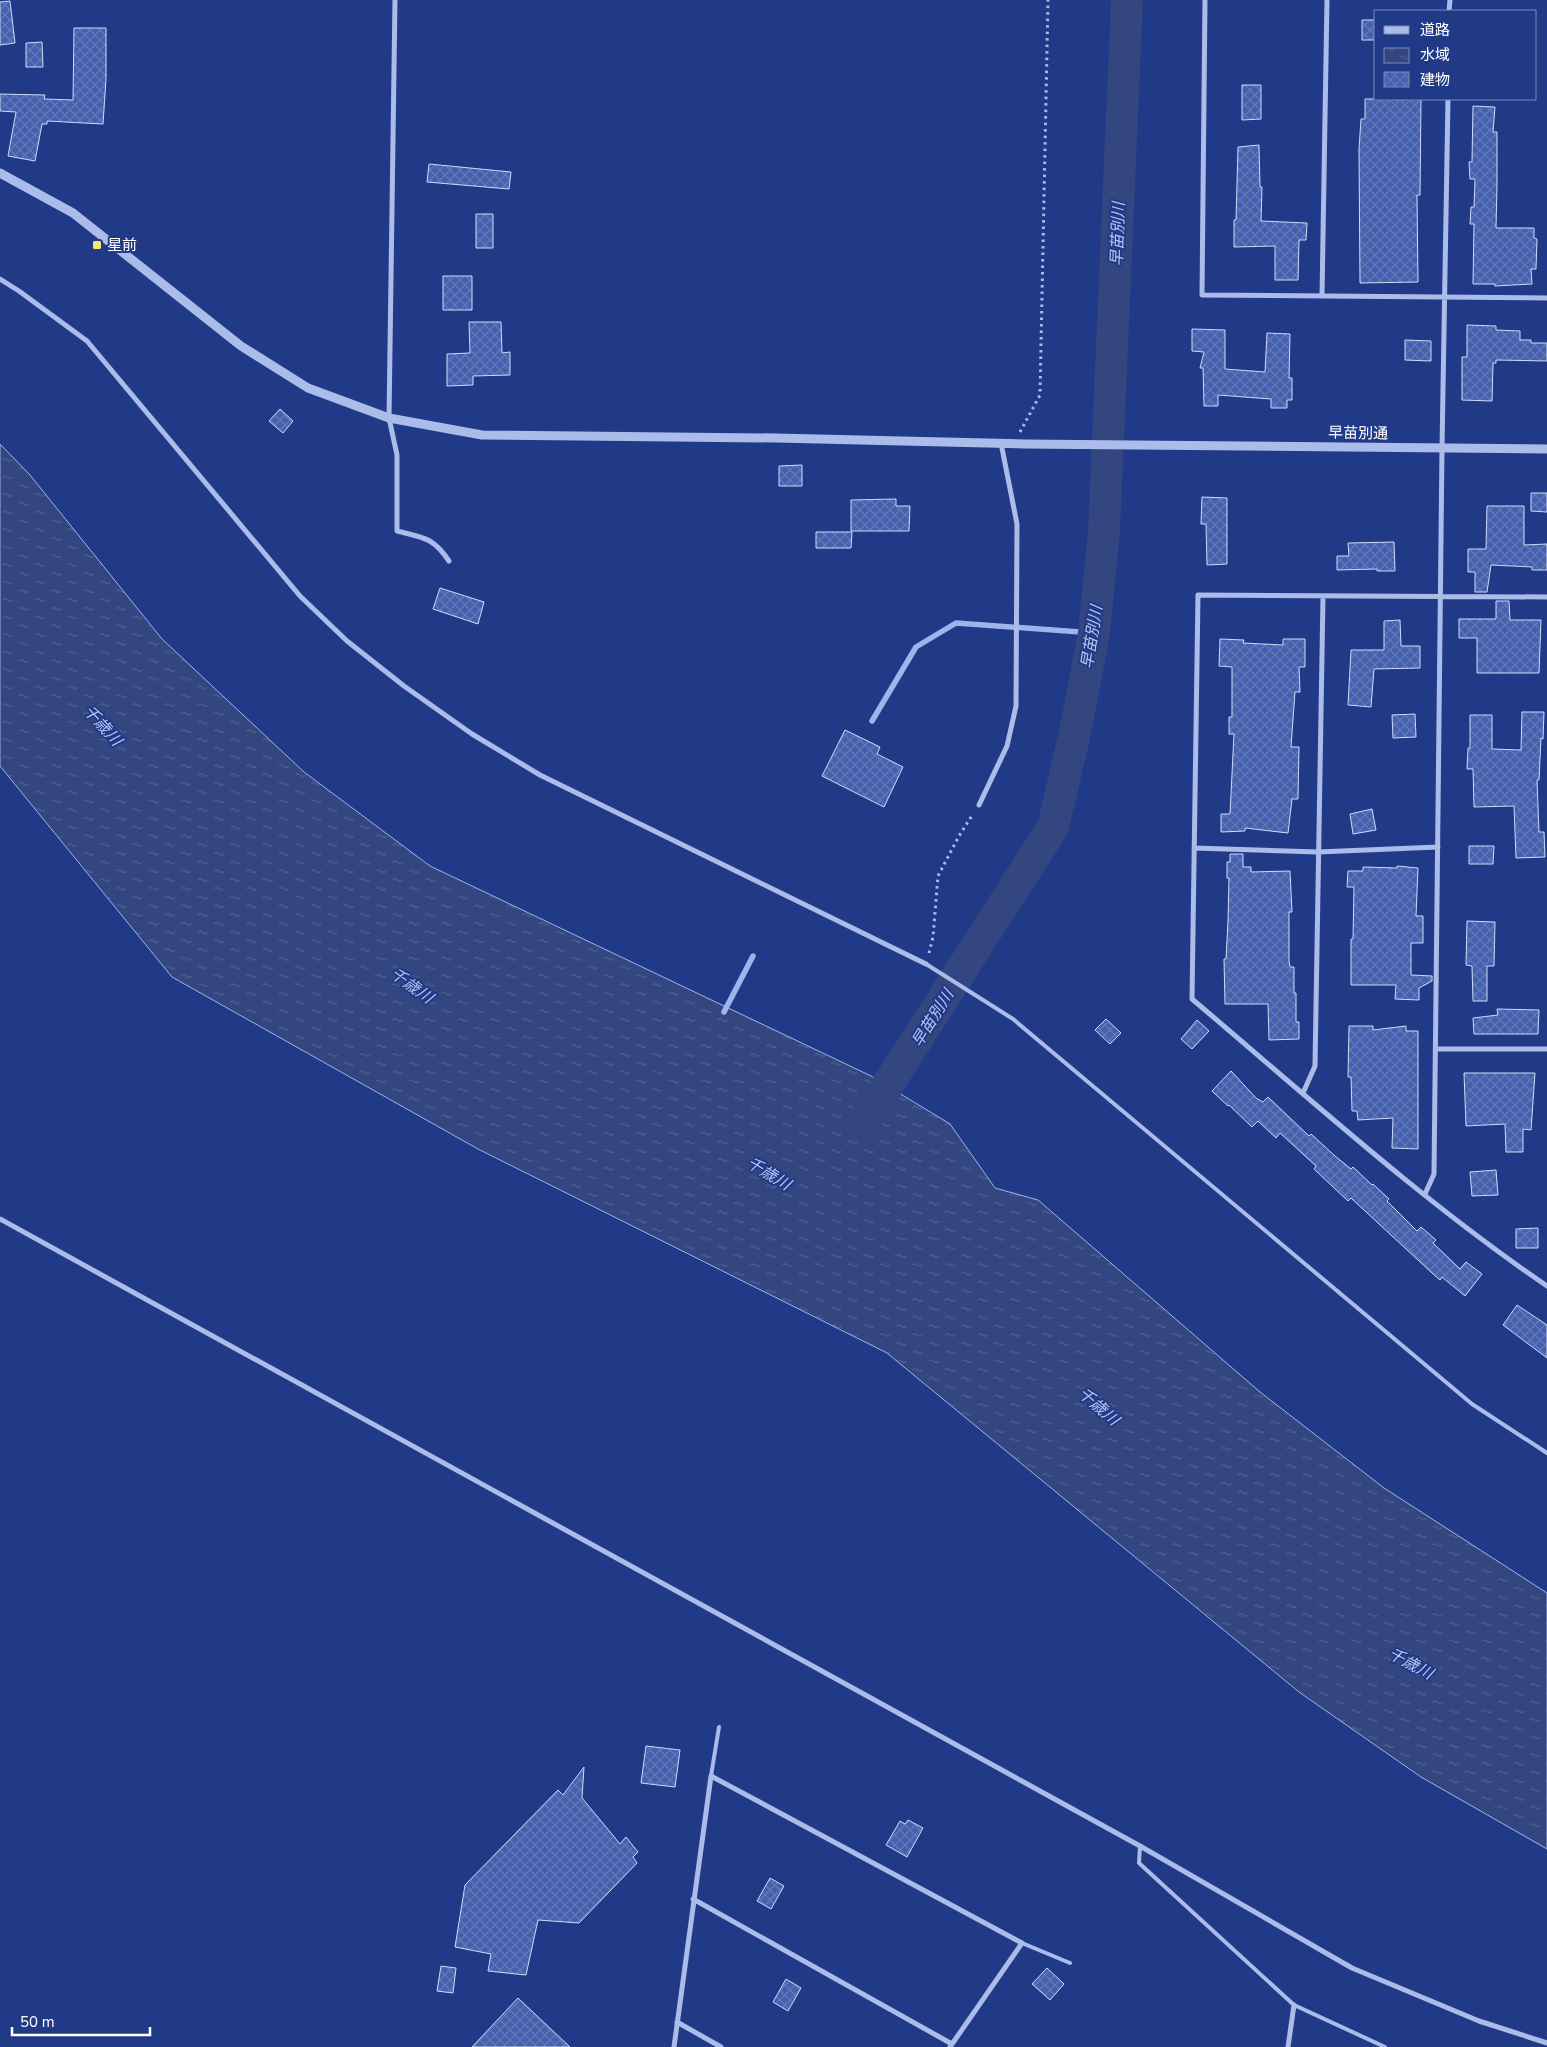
<svg xmlns="http://www.w3.org/2000/svg" width="1547" height="2047" font-family="'Nunito Sans','Noto Sans JP',sans-serif">
  <defs>
    <pattern id="water-ripples" width="26" height="14" patternUnits="userSpaceOnUse" patternTransform="scale(1.25)"><rect width="26" height="14" fill="#334680"/><path d="M2 4q2-2 4 0t4 0M15 11q2-2 4 0t4 0" fill="none" stroke="#526293"/></pattern>
    <pattern id="building-cross-hatch" width="8" height="8" patternUnits="userSpaceOnUse" patternTransform="scale(1.25)"><rect width="8" height="8" fill="#4561ae"/><path d="M0 0l8 8M0 8l8-8" fill="none" stroke="#6179ba"/></pattern>
  </defs>
  <rect width="100%" height="100%" fill="#213a88"/>
  <!-- water -->
  <path fill="url(#water-ripples)" stroke="#9fb4eb" d="M0 444 30 475 162 639 304 772 430 866 871 1076 950 1124 995 1188 1038 1200 1260 1392 1384 1488 1547 1593V1849L1421 1777 1299 1692 887 1353 478 1149 172 977 0 766Z"/>
  <g fill="none" stroke-linecap="round" stroke-linejoin="round">
    <!-- stream -->
    <path stroke="#9fb4eb" stroke-width="5.5" d="M872 721 916 647 956 623 1094 633
      M724 1012 753 956"/>
    <!-- river -->
    <path stroke="#334680" stroke-width="32" d="M864 1122 1053 827 1074 737 1094 633 1104 532 1127 0"/>
  </g>
  <!-- building -->
  <path fill="url(#building-cross-hatch)" stroke="#d0daf8" d="M10 1 15 43 0 45V2Z
    M1362 20H1376V40H1362Z
    M74 28H106V79L103 124 47 121V124H42L35 161 8 156 16 112 0 111V94L45 95 44 99 73 100Z
    M42 42 43 67H26V43Z
    M1242 85H1261V119L1242 120Z
    M1365 99H1421L1420 195H1417L1418 282 1360 283 1359 149 1361 119H1365Z
    M1473 106 1495 107 1493 132H1497V185L1496 228H1534V238L1537 239 1536 269H1531L1532 284 1495 286V284H1473L1474 224H1470L1471 207H1474L1475 179H1470L1469 162H1472Z
    M1259 145 1260 187H1262L1261 221 1307 223 1306 240H1299L1298 280H1275V246L1234 247V220H1236L1238 147Z
    M429 164 511 172 509 189 427 182Z
    M476 214H493V248H476Z
    M443 276H472V310H443Z
    M469 322H501L502 353 510 352V375L473 376V385L447 386V354L470 353Z
    M1467 325 1496 326V330L1520 331V340H1531V343H1547V361L1496 360V363H1493L1492 401 1462 400V357H1467Z
    M1192 329 1225 330V369L1265 372 1267 333 1290 334 1289 378H1292V400H1287V408H1271V399L1218 395V406H1204L1203 368H1200L1204 352 1192 351Z
    M1405 340 1431 341V361L1405 360Z
    M280 409 293 421 283 433 269 421Z
    M802 465V486H779V466Z
    M1531 493H1547V512L1531 511Z
    M1202 497 1227 498V564L1207 565 1206 524H1201Z
    M896 499V506H910L909 531H851V500Z
    M1487 506H1524V545L1547 544V570H1532V567L1491 565 1487 592H1475V572H1468V549H1486Z
    M816 532H852L851 548H816Z
    M1394 542 1395 571H1377V569L1337 570V556H1349L1348 543Z
    M440 588 484 602 478 624 433 609Z
    M1496 601H1509L1510 620H1541L1539 673H1477V638H1459V619H1496Z
    M1400 620 1401 646H1420V668L1374 669 1371 707 1348 705 1351 650H1384V621Z
    M1220 639 1244 640 1243 643 1283 645V639H1305V667H1299L1300 692H1295L1291 747H1299L1298 799H1292L1288 833 1245 828V831L1221 832V814H1230L1234 734H1229V717H1232V667L1219 666Z
    M1522 712H1544L1543 739 1541 738 1539 780H1537L1539 832H1544L1545 857 1516 858 1514 806 1474 807 1473 769H1467L1468 748H1470V715H1492V749L1521 750Z
    M1415 714 1416 737 1393 738 1392 715Z
    M845 730 880 747 877 754 903 767 884 807 822 776Z
    M1372 809 1376 830 1353 834 1350 814Z
    M1469 846H1494L1493 864H1469Z
    M1230 854H1243V867H1251V872L1290 871 1292 912H1289V961L1290 967H1294V993H1296V1022H1299V1039L1269 1040 1268 1004H1225L1224 959H1226L1228 922 1229 878H1227V862H1230Z
    M1397 866 1418 868 1416 916H1423V943H1411V975L1432 976V981L1419 988V1000L1395 999 1396 985H1351V939H1353L1354 887H1347L1348 871H1363V867L1397 868Z
    M1467 921 1495 922 1494 966H1487V1001H1473L1472 966 1466 965Z
    M1497 1009 1539 1010 1538 1034H1474L1473 1018 1498 1015Z
    M1106 1019 1121 1033 1110 1044 1095 1030Z
    M1197 1020 1209 1031 1192 1049 1181 1039Z
    M1349 1026H1373V1030L1406 1026V1031H1418V1149L1392 1148 1393 1118 1358 1120 1357 1111H1352L1351 1077H1348Z
    M1231 1071 1256 1098 1263 1102 1268 1097 1309 1136 1311 1134 1335 1156 1351 1169 1353 1167 1372 1185 1373 1184 1389 1199 1387 1201 1417 1231 1421 1227 1436 1240 1433 1243 1460 1269 1466 1262 1482 1274 1465 1296 1442 1277 1440 1280 1432 1273 1351 1198 1348 1201 1314 1169 1316 1166 1280 1133 1276 1138 1258 1121 1252 1127 1229 1105 1228 1106 1212 1091Z
    M1464 1073H1535L1531 1130 1523 1129V1152H1506L1505 1124 1466 1126Z
    M1496 1170 1498 1195 1472 1196 1470 1172Z
    M1538 1228V1248H1516V1229Z
    M1517 1305 1547 1325V1358L1503 1325Z
    M646 1746 680 1750 675 1787 641 1783Z
    M584 1767 582 1798 620 1844 626 1837 638 1852 633 1857 637 1863 579 1923 538 1920 526 1975 488 1971 491 1954 455 1947 465 1885 558 1790 563 1795Z
    M908 1820 923 1828 907 1857 886 1845 900 1821 905 1824Z
    M770 1878 784 1886 771 1909 757 1901Z
    M441 1966 456 1968 453 1993 437 1991Z
    M1047 1968 1064 1984 1050 2000 1032 1984Z
    M786 1979 801 1988 788 2011 773 2002Z
    M518 1998 570 2047H472Z"/>
  <g fill="none" stroke-linecap="round" stroke-linejoin="round">
    <!-- path -->
    <path stroke="#abbcea" stroke-width="3" stroke-dasharray="2.5 4" stroke-linecap="butt" d="M1020 432 1040 395 1048 0
      M929 953 933 937 938 876 959 836 973 814"/>
    <!-- service -->
    <path stroke="#abbcea" stroke-width="4" d="M926 964 1013 1019 1472 1404 1547 1453
      M711 1776 719 1727
      M1140 1846 1139 1863 1294 2005 1385 2047
      M1022 1943 1070 1963"/>
    <!-- minor -->
    <path stroke="#abbcea" stroke-width="5" d="M395 0 389 418 397 455V531C424 538 433 537 449 561
      M1205 0 1202 295 1547 298
      M1449 11 1450 0
      M0 279 19 291 87 341 300 596 347 641 404 686 472 734 540 775 926 964
      M1322 296 1327 0
      M1547 597 1198 595 1192 999C1308 1097 1422 1201 1547 1286
      M979 805 1007 746 1016 706 1017 524 1001 443
      M1194 848 1318 852 1438 847
      M1436 1049H1547
      M1303 1093 1315 1066 1323 596
      M1425 1194 1434 1174 1442 448 1448 99
      M0 1219 1140 1846 1352 1968 1479 2021 1547 2043
      M693 1899 952 2044
      M677 2022 721 2047
      M674 2047 711 1776 1022 1943 950 2047
      M1288 2047 1294 2005"/>
    <!-- tertiary -->
    <path stroke="#abbcea" stroke-width="9" d="M0 173 73 213 241 346 308 388 389 418 482 435 776 438 1024 444 1547 449"/>
  </g>
  <!-- markers -->
  <rect fill="#f7e96c" stroke="#213a88" stroke-width="2" x="92" y="240" width="10" height="10" rx="2.5"/>
  <g text-anchor="middle" stroke-width="4" stroke-linejoin="round" paint-order="stroke">
    <!-- poi labels -->
    <g font-size="15" fill="#fff" stroke="#213a88" text-anchor="start">
      <text x="107" y="250">星前</text>
    </g>
    <!-- street labels -->
    <g font-size="15" fill="#fff" stroke="#213a88">
      <text transform="translate(1358 433) rotate(1)" y="5">早苗別通</text>
    </g>
    <!-- water labels -->
    <g font-size="16" font-style="italic" fill="#b7c7f1" stroke="#213a88">
      <text transform="translate(1117 234) rotate(-88)" y="6">早苗別川</text>
      <text transform="translate(1091 637) rotate(-81)" y="6">早苗別川</text>
      <text transform="translate(103 725) rotate(48)" y="6">千歳川</text>
      <text transform="translate(412 985) rotate(36)" y="6">千歳川</text>
      <text transform="translate(932 1018) rotate(-58)" y="6">早苗別川</text>
      <text transform="translate(769 1173) rotate(31)" y="6">千歳川</text>
      <text transform="translate(1099 1406) rotate(41)" y="6">千歳川</text>
      <text transform="translate(1411 1663) rotate(28)" y="6">千歳川</text>
    </g>
  </g>
  <!-- legend -->
  <rect x="1374" y="10" width="162" height="90" fill="#213a88" stroke="#7a89b8"/>
  <rect x="1384" y="26" width="25" height="8" fill="#abbcea" stroke="#7a89b8"/>
  <text x="1420" y="35" font-size="15" fill="#ffffff">道路</text>
  <rect x="1384" y="48" width="25" height="15" fill="url(#water-ripples)" stroke="#7a89b8"/>
  <text x="1420" y="60" font-size="15" fill="#ffffff">水域</text>
  <rect x="1384" y="72" width="25" height="15" fill="url(#building-cross-hatch)" stroke="#7a89b8"/>
  <text x="1420" y="85" font-size="15" fill="#ffffff">建物</text>
  <!-- scale -->
  <path d="M12 2027v8h138v-8" fill="none" stroke="#ffffff" stroke-width="2.5"/>
  <text x="20" y="2027" font-size="15" fill="#ffffff" stroke="#213a88" stroke-width="4" paint-order="stroke">50 m</text>
</svg>
